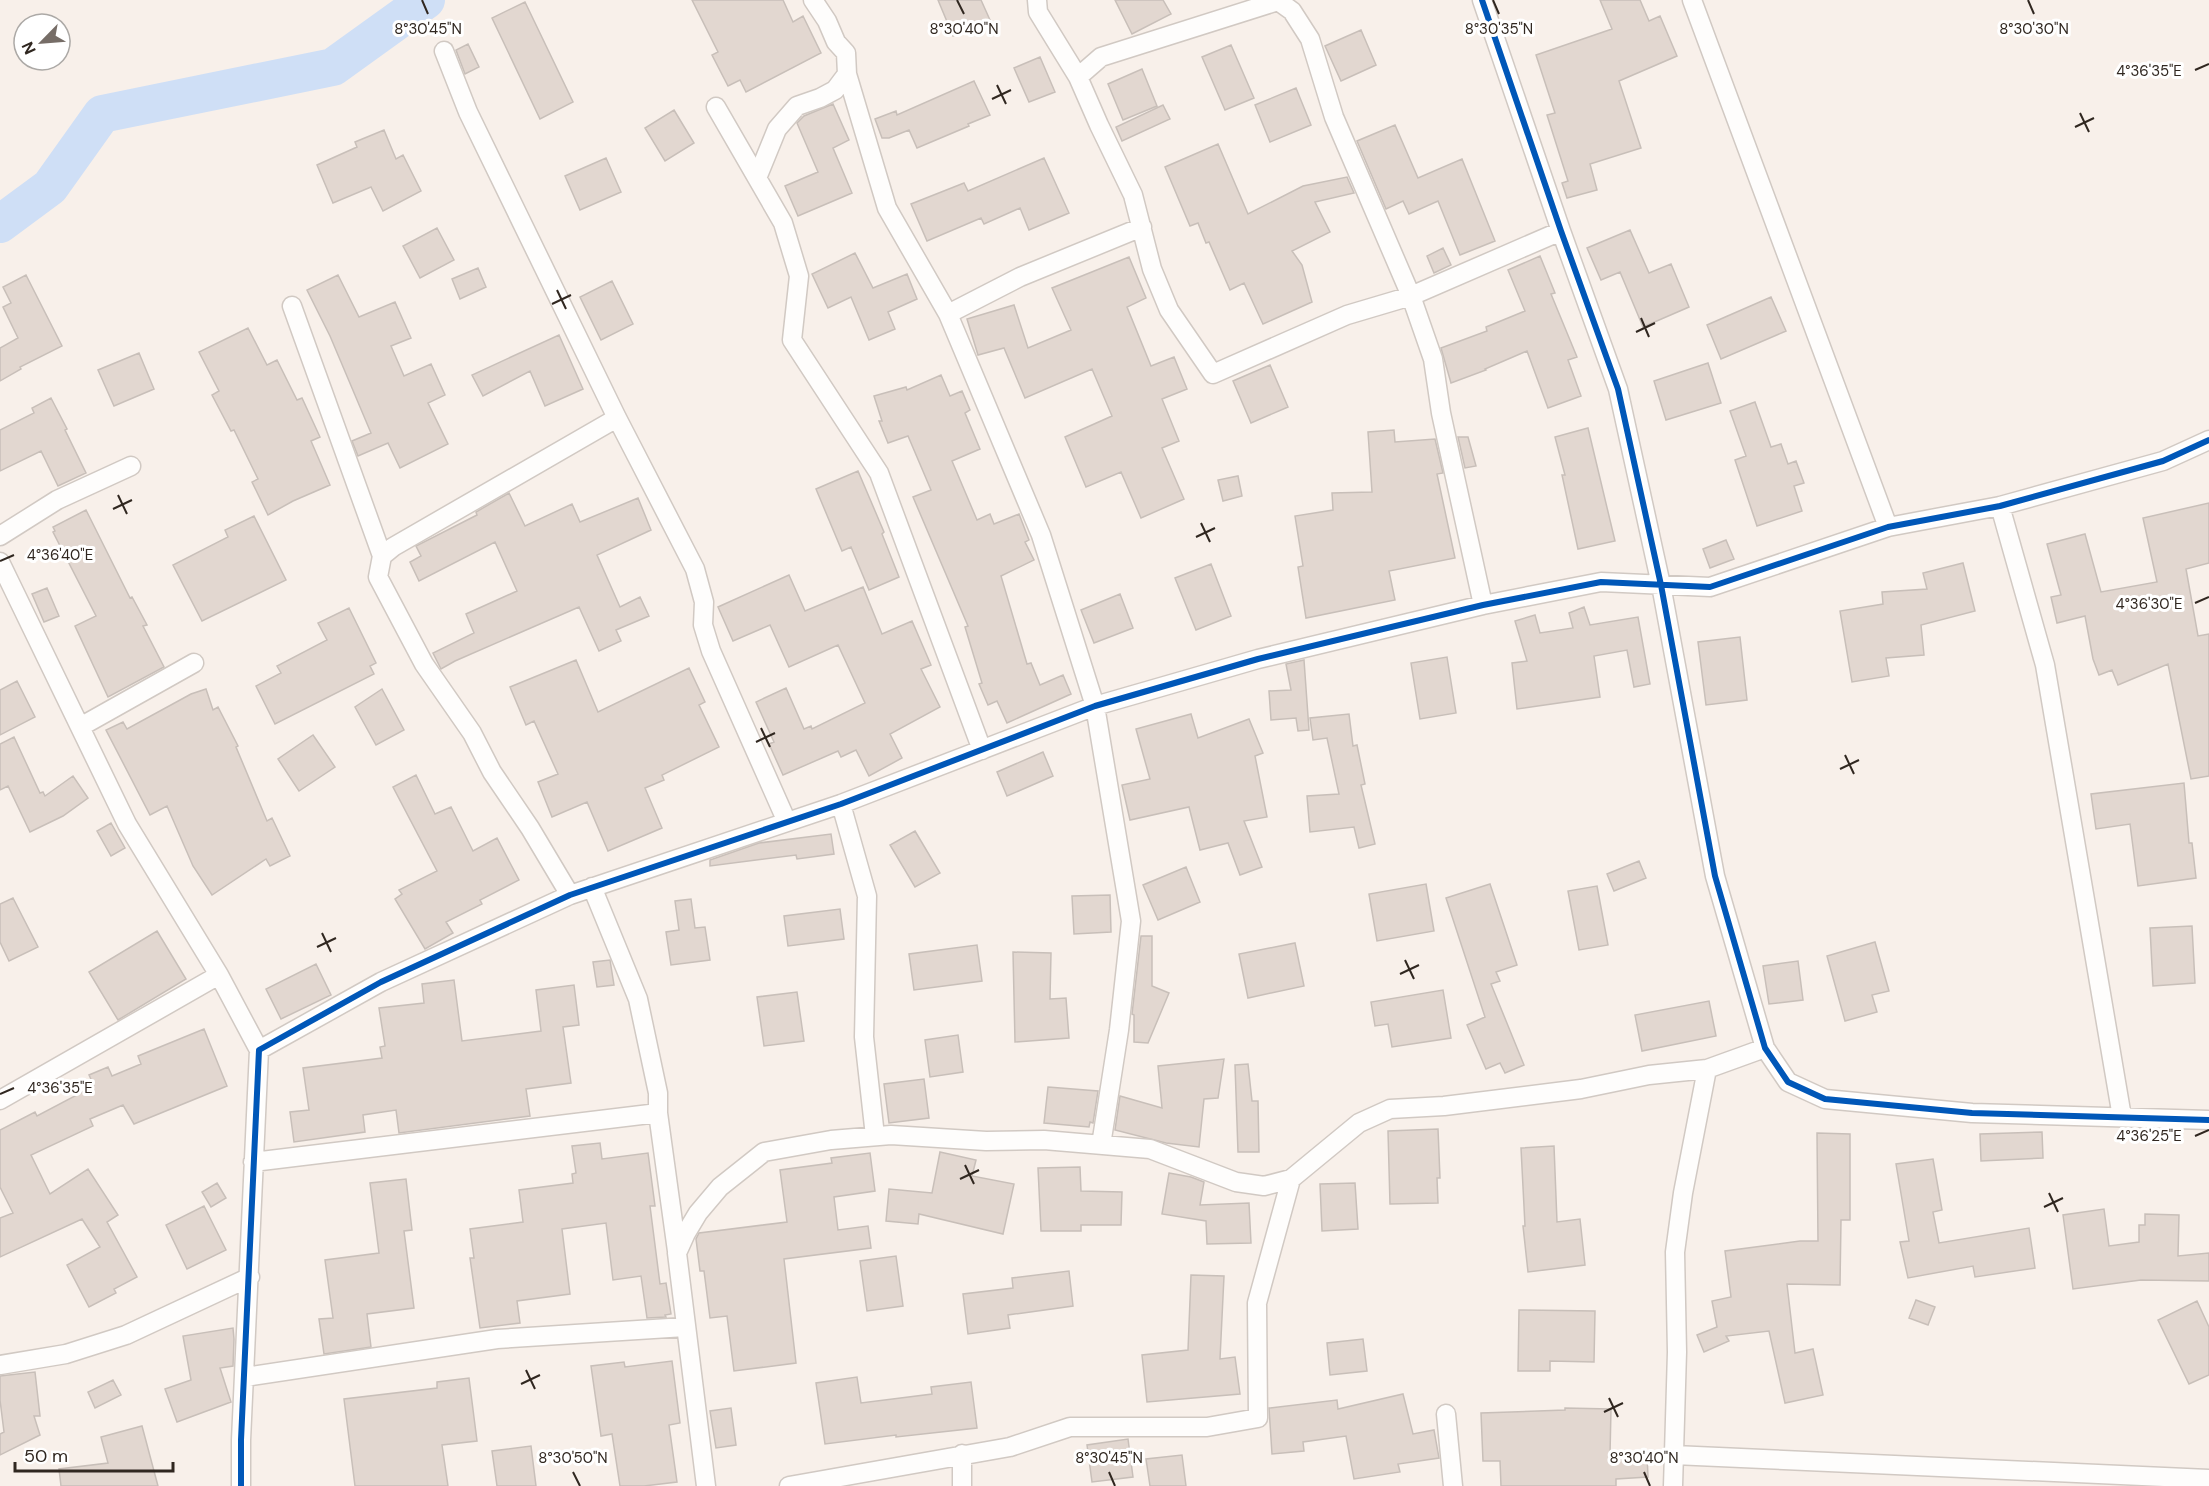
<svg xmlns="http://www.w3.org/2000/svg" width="2209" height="1486" font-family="'DM Sans',sans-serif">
  <rect width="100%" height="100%" fill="#f8f0ea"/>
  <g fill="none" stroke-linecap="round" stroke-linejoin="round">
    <!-- river -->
    <path stroke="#cfdff6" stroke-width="38" d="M0 224 50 187 102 114 333 67 426 0"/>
  </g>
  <!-- building -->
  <path fill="#e2d7d0" stroke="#c8bfb9" stroke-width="1.5" d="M692 0H783L793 22 803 16 821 53 746 92 740 80 728 86 712 55 718 52Z
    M938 0H981L990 20 953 36Z
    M1115 0H1163L1171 14 1132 34Z
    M1600 0H1640L1649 21 1660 16 1677 56 1619 81 1641 148 1590 164 1597 190 1567 198 1562 183 1568 181 1547 115 1555 113 1536 55 1612 29Z
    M525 2 573 102 540 119 492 18Z
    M1361 30 1376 65 1341 81 1325 46Z
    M468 44 479 67 465 74 456 50Z
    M1231 45 1254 98 1225 110 1202 57Z
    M1040 57 1055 92 1029 102 1014 68Z
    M1142 69 1157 106 1123 120 1108 84Z
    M974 81 990 115 968 124 969 126 917 148 909 130 889 138H882L875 119 896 111 897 115Z
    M1296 88 1311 125 1270 142 1255 105Z
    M833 104 849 140 833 148 852 193 798 216 785 186 818 172 797 123 804 116Z
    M1163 105 1170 119 1122 141 1116 127Z
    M674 110 694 143 665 161 645 128Z
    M1395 125 1418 178 1462 159 1495 241 1460 255 1438 201 1409 214 1403 201 1386 209 1357 141Z
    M384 130 396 159 403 155 421 191 383 211 371 187 333 203 317 165 357 147 355 142Z
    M1218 144 1248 214 1303 186 1347 177 1354 193 1315 202 1330 232 1292 251 1302 265 1312 302 1263 324 1244 283 1230 290 1209 242 1206 243 1198 223 1190 226 1165 167Z
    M606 158 621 192 580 210 565 176Z
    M1044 158 1069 213 1029 230 1020 208 984 224 981 218 927 241 911 204 964 183 968 191Z
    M437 228 454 260 420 278 403 246Z
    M1630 230 1649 273 1671 264 1689 307 1643 327 1620 272 1601 280 1587 248Z
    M1443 248 1451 265 1434 273 1427 256Z
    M855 253 873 288 907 274 917 299 888 312 895 329 869 340 851 297 828 308 812 274Z
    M1540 256 1555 293 1551 294 1577 357 1568 360 1581 396 1548 408 1527 351 1485 369 1486 370 1451 383 1441 348 1487 331 1486 327 1525 311 1508 270Z
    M1129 257 1146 298 1127 307 1151 366 1174 357 1187 389 1162 399 1179 441 1162 448 1184 499 1141 518 1121 472 1086 487 1065 437 1112 416 1092 369 1025 398 1004 348 978 355 967 319 1014 305 1028 348 1071 330 1052 288Z
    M478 268 486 287 460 299 452 279Z
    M26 275 62 346 20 367 21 369 0 381V348L18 338 3 307 11 303 3 287Z
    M338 275 359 317 395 302 411 338 391 346 404 376 431 364 445 395 428 403 448 444 400 468 388 443 358 456 352 441 371 433 330 336 307 290Z
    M612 281 633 324 601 340 580 297Z
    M1771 297 1786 331 1721 359 1707 325Z
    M248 328 267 365 277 360 297 400 302 398 320 437 311 441 330 485 293 501 268 515 252 482 258 479 234 430 231 431 212 395 219 391 199 352Z
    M559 335 583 389 545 406 530 371 483 396 472 375Z
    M139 353 154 389 114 406 98 370Z
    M1708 363 1721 403 1666 420 1654 381Z
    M1270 365 1288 407 1251 423 1233 381Z
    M941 375 950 396 962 391 970 410 965 413 980 449 952 461 977 520 990 514 994 524 1019 514 1029 540 1025 542 1034 560 1001 576 1027 664 1031 663 1040 685 1063 675 1071 694 1007 723 997 701 988 705 979 684 982 683 965 627 968 626 913 497 931 490 908 436 888 443 879 421H882L874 396 906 387 907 390Z
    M51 398 67 429 65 430 86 473 58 486 41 451 0 471V430L34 413 32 408Z
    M1755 402 1771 447 1781 444 1788 464 1796 461 1804 483 1794 486 1802 511 1757 526 1735 460 1746 456 1730 411Z
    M1588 428 1615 541 1578 549 1562 475H1565L1555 437Z
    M1394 430 1395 442 1435 439 1443 473 1437 474 1455 558 1389 571 1395 600 1306 618 1298 567 1303 566 1295 516 1333 510 1332 493 1372 492 1368 432Z
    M1458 437H1468L1476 466 1465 468Z
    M858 471 884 532 882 534 899 577 869 590 851 547 842 551 816 489Z
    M1238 476 1242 496 1223 501 1218 480Z
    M509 493 525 526 572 504 580 522 638 498 651 530 597 555 620 607 640 597 649 616 616 630 621 641 599 651 579 607 455 661 441 669 433 653 474 633 466 614 517 591 495 542 419 581 410 562 421 556 416 546 477 515 476 512Z
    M2209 503V563L2186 569 2198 636 2209 634V776L2191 779 2168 664 2118 685 2112 670 2099 675 2093 659 2085 616 2057 623 2051 597 2061 595 2047 544 2085 534 2101 592 2157 582 2143 518Z
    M86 510 130 598 132 597 147 625 143 626 164 667 108 697 75 626 96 616 53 532 55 531 53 527Z
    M254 516 286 580 202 621 173 565 228 537 225 530Z
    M1726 540 1734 559 1710 568 1703 549Z
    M1963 563 1975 611 1921 625 1924 655 1886 658 1889 676 1852 682 1840 611 1883 604 1882 592 1927 589 1923 573Z
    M1211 564 1231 616 1196 630 1175 578Z
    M789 575 805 611 863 587 882 634 912 621 931 665 921 669 940 707 890 734 902 758 869 776 856 750 841 757 838 751 783 775 769 744 774 742 756 702 786 688 804 729 811 726 812 729 865 703 838 645 789 667 770 625 733 641 718 607Z
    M47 588 59 616 44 622 32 594Z
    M1120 594 1133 628 1094 643 1081 610Z
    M1584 607 1590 625 1638 617 1650 684 1634 687 1627 650 1594 656 1600 697 1517 709 1512 663 1527 661 1515 621 1535 615 1540 633 1573 628 1569 613Z
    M349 608 376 663 370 666 374 674 275 724 256 686 281 673 277 666 327 640 318 623Z
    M1740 637 1747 700 1706 705 1698 642Z
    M1447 657 1456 713 1420 719 1411 663Z
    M576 660 598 712 689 668 705 702 699 705 719 747 662 775 664 780 645 788 662 828 608 851 587 802 552 817 538 782 558 774 534 721 526 725 510 687Z
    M1304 660 1309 730 1298 731 1296 718 1271 720 1269 691 1291 690 1286 664Z
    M17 681 35 717 0 735V690Z
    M206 689 213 710 218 707 238 746 236 747 267 821 272 818 290 856 270 866 266 859 212 895 193 866 167 806 150 815 106 730 123 722 127 729 191 694Z
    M382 689 404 730 376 745 355 707Z
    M1191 714 1198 738 1249 719 1263 753 1255 756 1267 817 1244 821 1262 867 1240 875 1228 843 1200 850 1189 807 1130 820 1122 785 1150 779 1136 729Z
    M1349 714 1353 746 1357 745 1365 784 1361 785 1375 844 1359 848 1354 827 1310 832 1307 796 1339 794 1327 738 1313 740 1310 718Z
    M313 735 335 767 299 791 278 759Z
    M14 737 40 793 43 792 45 796 73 776 88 798 63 816 30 832 8 786 0 790V744Z
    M1043 752 1053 776 1007 796 997 772Z
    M416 775 435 814 451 807 473 851 497 838 519 880 480 900 482 904 446 922 453 933 425 949 395 899 402 894 399 890 437 871 393 787Z
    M2184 783 2189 843H2192L2196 878 2138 886 2130 824 2096 829 2091 794Z
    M111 823 125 848 111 856 97 831Z
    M915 831 940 873 915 887 890 845Z
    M831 834 834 854 797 859 796 855 710 866V860L759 843Z
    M1639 861 1646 878 1614 891 1607 874Z
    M1186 867 1200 902 1158 920 1143 885Z
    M1426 884 1434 931 1377 941 1369 894Z
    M1490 884 1517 965 1496 972 1500 981 1491 984 1524 1065 1505 1073 1500 1063 1486 1069 1467 1025 1485 1017 1446 898Z
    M1597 886 1608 945 1579 950 1568 891Z
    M1110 895 1111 932 1074 934 1072 896Z
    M13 898 38 947 9 961 0 942V904Z
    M691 899 695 928 705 927 710 960 671 965 666 932 679 930 675 901Z
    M840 909 844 939 788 946 784 916Z
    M2192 926 2195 983 2153 986 2150 928Z
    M157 931 186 979 118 1020 89 972Z
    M1141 936H1152V986L1169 993 1148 1043 1134 1042V1015L1132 1014Z
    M1875 942 1889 991 1872 995 1877 1012 1845 1021 1827 956Z
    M1295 943 1304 986 1248 998 1239 954Z
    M977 945 982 981 914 990 909 954Z
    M1013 952 1051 953 1050 999 1066 998 1069 1038 1015 1042Z
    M610 960 614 985 597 987 593 962Z
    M1798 961 1803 1000 1769 1004 1763 966Z
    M316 964 331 995 281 1019 266 989Z
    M454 980 462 1041 541 1031 536 990 574 985 579 1025 563 1027 571 1083 526 1089 530 1116 399 1133 396 1110 363 1115 365 1132 294 1142 290 1112 309 1110 303 1068 382 1058 380 1047 385 1046 379 1008 424 1003 422 984Z
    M1443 990 1451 1038 1392 1047 1388 1024 1375 1026 1371 1002Z
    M797 992 804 1041 764 1046 757 997Z
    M1709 1001 1716 1036 1642 1051 1635 1015Z
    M204 1029 227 1086 134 1124 123 1105 90 1119 93 1126 31 1155 50 1194 88 1169 118 1215 107 1222 137 1277 114 1289 116 1293 89 1307 67 1265 100 1247 82 1219 0 1257V1218L13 1213 0 1187V1130L35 1112 37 1116 94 1086 89 1075 108 1067 112 1076 141 1064 138 1056Z
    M958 1035 963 1072 930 1077 925 1040Z
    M1224 1059 1218 1098 1204 1099 1199 1147 1166 1143 1115 1130 1120 1096 1162 1108 1158 1066Z
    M1248 1064 1252 1101H1258L1259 1152H1238L1235 1065Z
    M924 1079 929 1118 889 1123 884 1084Z
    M1048 1087 1098 1091 1093 1123 1090 1122 1089 1127 1044 1123Z
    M1438 1129 1440 1178H1437L1438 1203 1390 1204 1388 1131Z
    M2042 1132 2043 1158 1981 1161 1980 1134Z
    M1817 1133 1850 1134V1220H1841L1840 1285 1787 1284 1795 1353 1813 1349 1823 1395 1785 1403 1769 1331 1726 1336 1729 1341 1704 1352 1697 1335 1717 1327 1712 1301 1731 1297 1725 1251 1800 1241H1818Z
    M600 1143 602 1159 648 1153 655 1206H650L660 1284 666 1283 671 1314 665 1315 666 1317 647 1318 641 1276 613 1280 606 1223 562 1229 570 1294 517 1301 520 1323 480 1328 470 1258H474L470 1229 523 1222 519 1190 573 1183 572 1174 576 1173 572 1146Z
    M1554 1146 1557 1222 1580 1219 1585 1265 1528 1272 1523 1226H1525L1521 1148Z
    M940 1152 976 1160 972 1176 1014 1184 1003 1234 919 1214 918 1224 886 1221 889 1189 932 1193Z
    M870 1153 875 1191 834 1197 838 1230 868 1226 871 1248 784 1259 796 1363 734 1371 727 1316 710 1318 704 1271H700L696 1239 699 1233 787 1222 780 1170 832 1163 831 1158Z
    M1933 1159 1942 1210 1933 1212 1939 1243 2029 1228 2035 1268 1975 1277 1973 1266 1908 1278 1900 1242 1909 1241 1896 1164Z
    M1080 1167 1081 1191 1122 1192 1121 1225H1081V1231H1041L1038 1168Z
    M1169 1173 1191 1177 1204 1182 1200 1205 1249 1203 1251 1243 1207 1244 1206 1221 1162 1214Z
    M406 1179 412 1230 404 1231 414 1308 367 1314 371 1347 324 1354 319 1319 333 1318 325 1260 379 1253 370 1183Z
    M217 1183 226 1198 211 1207 202 1192Z
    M1355 1183 1358 1229 1322 1231 1320 1184Z
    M204 1206 226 1250 187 1269 166 1225Z
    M2104 1209 2109 1246 2139 1242V1225H2145V1214L2179 1215 2178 1256 2209 1253V1281L2141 1280 2073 1289 2063 1215Z
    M896 1256 903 1306 867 1311 860 1261Z
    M1069 1271 1073 1306 1008 1315 1010 1328 968 1334 963 1294 1013 1288 1012 1278Z
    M1191 1275 1224 1276 1220 1359 1235 1357 1240 1394 1147 1402 1142 1355 1188 1350Z
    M1916 1300 1935 1307 1928 1325 1909 1318Z
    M2197 1301 2209 1327V1375L2189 1384 2158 1320Z
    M1519 1310 1595 1311 1594 1362 1550 1361V1371H1518Z
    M233 1328 234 1339 233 1366 220 1368 231 1402 177 1422 165 1389 191 1380 183 1336Z
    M1363 1339 1367 1371 1330 1375 1327 1343Z
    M672 1361 680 1423 669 1425 677 1482 644 1486H620L612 1434 601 1436 591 1366 624 1362 625 1367Z
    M35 1372 40 1416H34L40 1435 0 1455V1434L4 1432 0 1400V1376Z
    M857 1377 861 1403 932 1394 931 1387 971 1382 977 1428 896 1437V1435L825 1444 816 1383Z
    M469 1378 477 1441 442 1445 448 1486H355L344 1399 437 1388V1382Z
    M113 1380 121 1395 95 1408 88 1392Z
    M1403 1394 1413 1434 1434 1430 1439 1458 1398 1464 1400 1472 1354 1479 1346 1436 1303 1442 1304 1451 1272 1454 1269 1408 1337 1400 1338 1409Z
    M731 1408 736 1445 716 1448 710 1411Z
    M1565 1408 1611 1409 1610 1455 1647 1454 1648 1477 1616 1479V1486H1501L1500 1461H1483L1481 1413 1565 1410Z
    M142 1426 158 1486H61L59 1469 108 1463 101 1437Z
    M1128 1439 1133 1477 1092 1482 1087 1445Z
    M531 1446 536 1486H497L492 1451Z
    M1182 1455 1186 1486H1150L1146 1459Z"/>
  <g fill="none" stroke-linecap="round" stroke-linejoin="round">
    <!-- street casing -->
    <g stroke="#d1c9c3" stroke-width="21">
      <path id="street" d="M1037 0 1038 12 1078 77 1099 125 1133 195 1152 269 1169 310 1213 374 1347 315 1411 296 1561 231
        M1482 0 1561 231 1618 389 1661 585 1715 876 1765 1048 1788 1082 1825 1099 1972 1113 2209 1120
        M1692 0 1888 527
        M444 51 468 112 617 418 695 569 704 602 703 625 711 651 787 822
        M847 74 887 208 948 314 1041 535 1095 706 1131 921 1119 1030 1101 1145
        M1078 77 1101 57 1278 1 1292 11 1310 39 1334 117 1411 296 1433 359 1441 413 1483 605
        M716 107 783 223 799 276 792 340 879 473 982 750
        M757 178 777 129 797 106 820 98 835 90 847 74 846 53 836 42 827 21 813 0
        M292 306 382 556
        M948 314 1020 277 1142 227
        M2000 506 2045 665 2122 1117
        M0 536 57 500 131 466
        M0 562 127 824 219 975 259 1050
        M80 727 194 663
        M841 804 867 896 864 1037 875 1136
        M592 887 638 999 658 1093V1113L677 1251
        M570 895 530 828 492 772 472 733 424 664 378 577 382 556 393 547 617 418
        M0 1100 219 975
        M253 1162 658 1113
        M0 1365 66 1354 126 1335 250 1277
        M245 1377 497 1339 685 1327
        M1446 1414 1453 1486
        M962 1454V1486
        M1674 1455 2209 1479
        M241 1486V1440L259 1050 381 982 570 895 841 804 1095 706 1258 659 1483 605 1601 582 1710 587 1888 527 2000 506 2163 461 2209 440
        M706 1486 677 1253 686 1233 698 1213 720 1187 764 1152 831 1140 891 1135 986 1141 1044 1140 1150 1149 1236 1182 1264 1186 1291 1179 1359 1123 1390 1109 1444 1106 1581 1089 1649 1075 1707 1069 1765 1048
        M789 1486 1010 1447 1070 1427H1207L1258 1418 1257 1303 1291 1179
        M1673 1486 1677 1352 1675 1252 1683 1193 1707 1069"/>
    </g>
    <!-- street -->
    <use href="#street" stroke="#fefdfc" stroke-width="18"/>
    <!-- cycleway casing -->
    <g stroke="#fff" stroke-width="10">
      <path id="cycleway" d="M1482 0 1561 231 1618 389 1661 585 1715 876 1765 1048 1788 1082 1825 1099 1972 1113 2209 1120
        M241 1486V1440L259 1050 381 982 570 895 841 804 1095 706 1258 659 1483 605 1601 582 1710 587 1888 527 2000 506 2163 461 2209 440"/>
    </g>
    <!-- cycleway -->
    <use href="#cycleway" stroke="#0057b8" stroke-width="6"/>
  </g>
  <!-- ticks -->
  <path fill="none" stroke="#302720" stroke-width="2" d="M422 0 428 14M957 0 964 14M1493 0 1499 14M2028 0 2034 14M2195 70 2209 64M997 85 1006 104M992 99 1011 90M2080 113 2089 132M2075 127 2094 118M557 290 566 309M552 304 571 295M1641 318 1649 337M1636 332 1655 323M118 495 127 514M113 509 132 500M1201 523 1210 542M1196 537 1215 528M0 561 14 555M2195 603 2209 597M761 728 770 747M756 742 775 733M1845 755 1854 774M1840 769 1859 760M322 933 331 952M317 947 336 938M1405 960 1414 979M1400 974 1419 965M0 1094 14 1088M2195 1136 2209 1130M965 1165 974 1184M960 1179 979 1170M2049 1193 2058 1212M2044 1207 2063 1198M526 1370 535 1389M521 1384 540 1375M1609 1398 1618 1417M1604 1412 1623 1403M573 1472 580 1486M1109 1472 1115 1486M1644 1472 1650 1486"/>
  <g font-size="15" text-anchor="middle" fill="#302720" stroke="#fff" stroke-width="6" stroke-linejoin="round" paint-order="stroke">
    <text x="428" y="34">8°30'45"N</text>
    <text x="964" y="34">8°30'40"N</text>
    <text x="1499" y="34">8°30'35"N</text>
    <text x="2034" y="34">8°30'30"N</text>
    <text x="2149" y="76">4°36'35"E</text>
    <text x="60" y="560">4°36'40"E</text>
    <text x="2149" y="609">4°36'30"E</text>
    <text x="60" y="1093">4°36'35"E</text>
    <text x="2149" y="1141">4°36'25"E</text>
    <text x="573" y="1463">8°30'50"N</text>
    <text x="1109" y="1463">8°30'45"N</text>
    <text x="1644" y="1463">8°30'40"N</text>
  </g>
  <!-- north arrow -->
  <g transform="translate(42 42) rotate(245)"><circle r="28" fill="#ffffff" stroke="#aca9a6" stroke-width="1.5"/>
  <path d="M0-4.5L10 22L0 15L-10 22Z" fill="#766d67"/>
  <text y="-9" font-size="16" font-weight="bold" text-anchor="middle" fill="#302720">N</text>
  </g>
  <!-- scale -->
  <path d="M15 1462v9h158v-9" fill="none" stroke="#302720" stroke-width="3"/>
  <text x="24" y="1462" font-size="18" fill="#302720" stroke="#ffffff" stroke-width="4.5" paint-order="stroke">50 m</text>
</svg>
